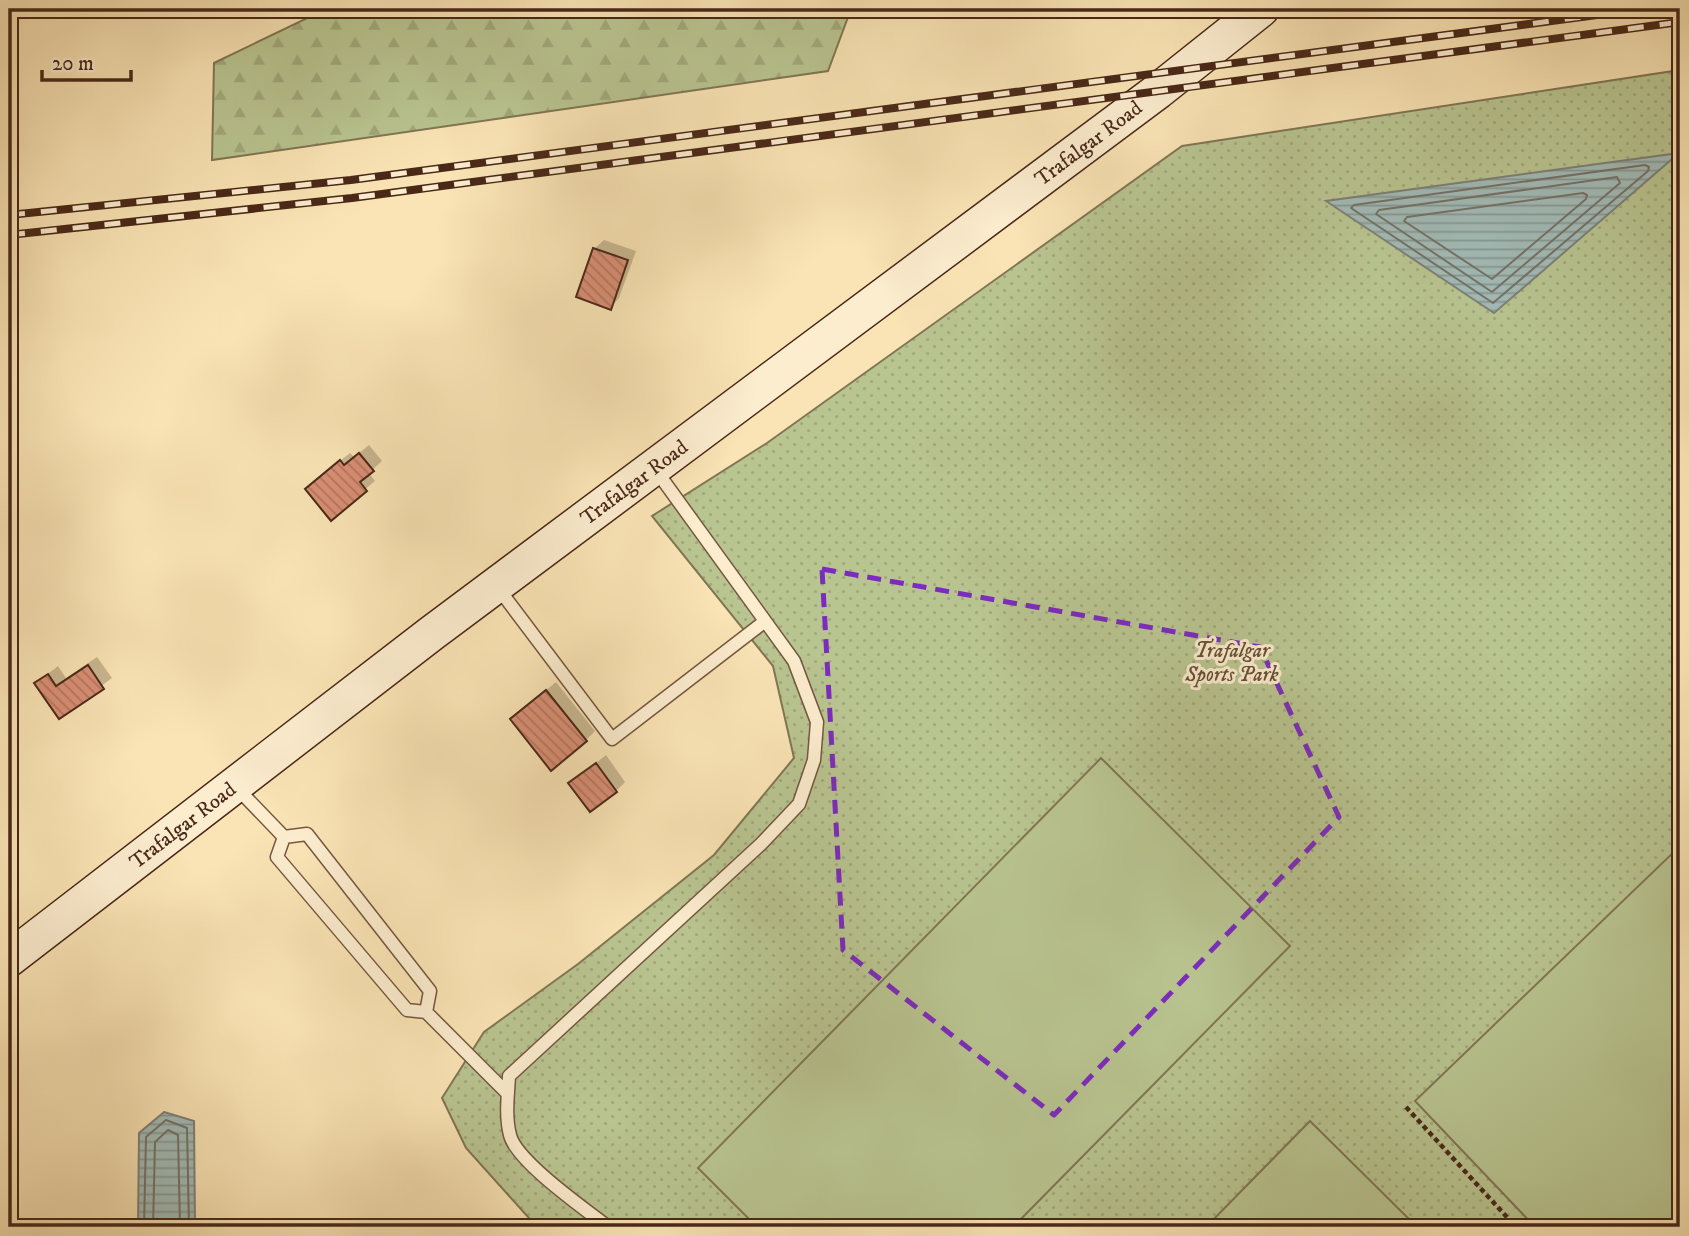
<svg xmlns="http://www.w3.org/2000/svg" width="1689" height="1236" font-family="'IM FELL DW Pica',serif">
  <defs>
    <pattern id="green-dots" width="8" height="8" patternUnits="userSpaceOnUse" patternTransform="scale(1.75)"><rect width="8" height="8" fill="#b9c591"/><path d="M2 2h.1M6 6h.1" fill="none" stroke="#a1a97c" stroke-width="1.8" stroke-linecap="round"/></pattern>
    <pattern id="forest-firs" width="22" height="20" patternUnits="userSpaceOnUse" patternTransform="scale(1.75)"><rect width="22" height="20" fill="#b9c591"/><path d="M5 1l3.5 6h-7zM16 11l3.5 6h-7z" fill="#a1a97c"/></pattern>
    <pattern id="water-rules" width="6" height="5" patternUnits="userSpaceOnUse" patternTransform="scale(1.75)"><rect width="6" height="5" fill="#a2bcb8"/><path d="M0 2.5h6" fill="none" stroke="#869995"/></pattern>
    <pattern id="building-back-hatch" width="6" height="6" patternUnits="userSpaceOnUse" patternTransform="scale(1.75)"><rect width="6" height="6" fill="#da8f75"/><path d="M-1 5l2 2M0 0l6 6M5-1l2 2" fill="none" stroke="#b3755f"/></pattern>
  </defs>
  <rect width="100%" height="100%" fill="#fae4b5"/>
  <filter id="stains"><feTurbulence type="fractalNoise" baseFrequency=".00286" numOctaves="4"/><feColorMatrix values="0 0 0 0 .2 0 0 0 0 .09 0 0 0 0 .02 0 0 0 .5 -.17"/></filter>
  <radialGradient id="worn" r=".72"><stop offset=".6" stop-color="#630" stop-opacity="0"/><stop offset="1" stop-color="#630" stop-opacity=".3"/></radialGradient>
  <!-- green -->
  <path fill="url(#green-dots)" stroke="#817654" stroke-width="2" d="M1680 70V1227H537L466 1148 442 1098 484 1032 578 964 714 855 794 758 773 666 652 516 767 443 1182 146Z"/>
  <!-- forest -->
  <path fill="url(#forest-firs)" stroke="#817654" stroke-width="2" d="M326 9H851L828 71 212 160 214 63Z"/>
  <!-- pitch -->
  <path fill="#b9c591" stroke="#817654" stroke-width="2" d="M1101 758 1290 946 1013 1227H757L698 1168Z
    M1680 846V1227H1535L1415 1101Z
    M1310 1121 1417 1227H1206Z"/>
  <!-- water -->
  <path fill="url(#water-rules)" stroke="#7e8178" stroke-width="2" d="M1679 153 1494 313 1326 201Z
    M164 1112 194 1121 195 1227H138L139 1133Z"/>
  <!-- shadow -->
  <path fill="#0003" d="M604 240 636 251 619 298 610 308 594 249Z
    M369 445 382 461 369 473 375 481 331 518 316 480 350 453 354 457Z
    M97 657 112 678 59 717 36 683 58 666 66 678Z
    M556 682 595 731 586 740 522 710Z
    M606 755 625 782 616 791 571 783Z"/>
  <g fill="none" stroke-linecap="round" stroke-linejoin="round">
    <!-- shore -->
    <path stroke="#767268" stroke-width="2" d="M1645 165 1649 167 1648 171 1493 303 1351 208 1354 205Z
      M1617 177 1620 183 1492 292 1376 214 1379 210Z
      M1583 193 1587 195 1586 199 1492 279 1404 221 1407 217Z
      M144 1227 146 1137 166 1120 187 1128 189 1227
      M153 1227 155 1142 168 1130 178 1135 180 1227"/>
  </g>
  <!-- building -->
  <path fill="url(#building-back-hatch)" stroke="#492818" stroke-width="2" d="M593 248 628 260 611 310 576 297Z
    M359 453 374 471 360 482 367 491 331 521 305 489 340 460 344 465Z
    M88 665 104 689 59 719 34 683 48 674 56 686Z
    M546 690 587 741 551 771 510 719Z
    M596 763 617 792 590 812 568 783Z"/>
  <g fill="none" stroke-linecap="round" stroke-linejoin="round">
    <!-- service casing -->
    <g stroke="#75573f" stroke-width="15">
      <path id="service" d="M498 588 612 739 764 622
        M236 787 284 837
        M284 837 277 857 407 1010 426 1012 508 1094
        M284 837 307 834 430 991 426 1012
        M608 1227C585 1209 516 1161 510 1135 505 1116 508 1095 509 1076L761 844 799 804 814 760 817 722 794 661 655 469"/>
    </g>
    <!-- secondary casing -->
    <g stroke="#492818" stroke-width="38">
      <g id="secondary">
        <path id="s1" d="M9 959 432 633 1158 91 1261 9"/>
      </g>
    </g>
    <!-- path -->
    <path stroke="#492818" stroke-width="4.5" stroke-dasharray="5 3.5" stroke-linecap="butt" d="M1406 1107 1516 1227"/>
    <!-- service -->
    <use href="#service" stroke="#fcedcf" stroke-width="12"/>
    <!-- secondary -->
    <use href="#secondary" stroke="#fcedcf" stroke-width="35"/>
    <!-- rail casing -->
    <g stroke="#492818" stroke-width="8">
      <path id="rail" d="M9 215 351 180 1642 9
        M9 235 352 198 1680 22"/>
    </g>
    <!-- rail -->
    <use href="#rail" stroke="#fcedcf" stroke-width="5" stroke-dasharray="16" stroke-linecap="butt"/>
  </g>
  <!-- marked area -->
  <path fill="none" stroke="#7b2cbf" stroke-width="5" stroke-dasharray="14 9" stroke-linejoin="round" d="M822 569 1260 647 1339 817 1054 1115 843 950Z"/>
  <g text-anchor="middle" stroke-width="6" stroke-linejoin="round" paint-order="stroke">
    <!-- street labels -->
    <g font-size="21" fill="#492818" stroke="#fcedcf">
      <text dy="7" stroke="none"><textPath href="#s1" startOffset="1353">Trafalgar Road</textPath></text>
      <text dy="7" stroke="none"><textPath href="#s1" startOffset="786">Trafalgar Road</textPath></text>
      <text dy="7" stroke="none"><textPath href="#s1" startOffset="219">Trafalgar Road</textPath></text>
    </g>
    <!-- park labels -->
    <g font-size="21" font-style="italic" fill="#654f36" stroke="#fcedcf">
      <text x="1232" y="657">Trafalgar<tspan x="1232" dy="24">Sports Park</tspan></text>
    </g>
  </g>
  <!-- margin -->
  <rect width="1689" height="1236" fill="none" stroke="#fae4b5" stroke-width="35"/>
  <rect x="10" y="10" width="1668" height="1215" fill="none" stroke="#492818" stroke-width="3.5"/>
  <rect x="18" y="18" width="1654" height="1201" fill="none" stroke="#492818" stroke-width="2"/>
  <!-- scale -->
  <path d="M42 70v10h89v-10" fill="none" stroke="#492818" stroke-width="3.5"/>
  <text x="52" y="70" font-size="21" fill="#492818" stroke="#fcedcf" stroke-width="5" paint-order="stroke">20 m</text>
  <rect width="100%" height="100%" filter="url(#stains)"/>
  <rect width="100%" height="100%" fill="url(#worn)"/>
</svg>
